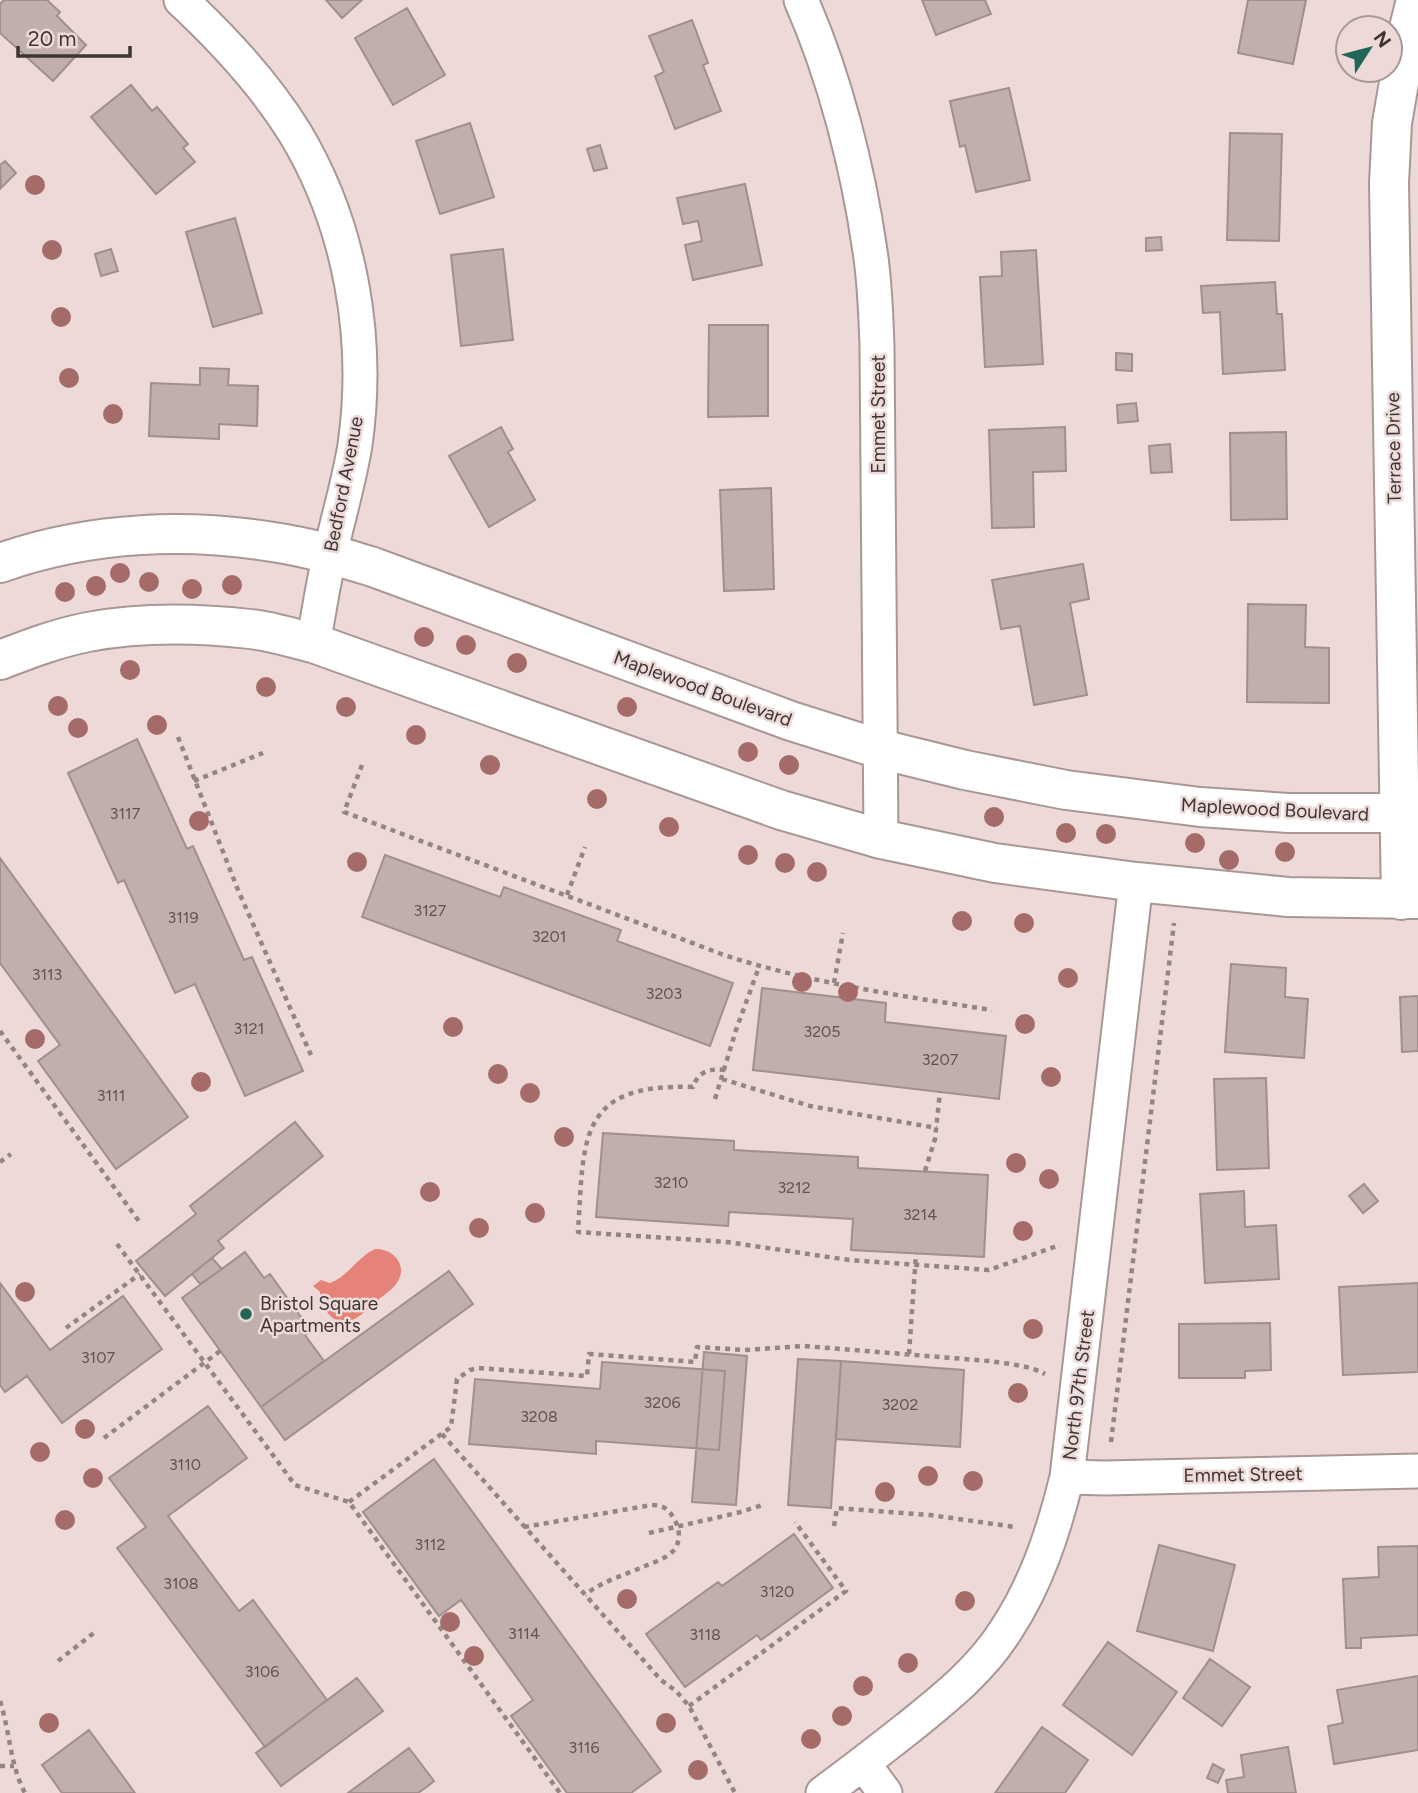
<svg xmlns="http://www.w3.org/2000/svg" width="1418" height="1793" font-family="Figtree,sans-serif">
  <rect width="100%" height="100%" fill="#eddad8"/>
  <!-- water -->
  <path fill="#e58378" d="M375 1249C392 1248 408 1264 398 1281 394 1289 385 1294 378 1300 370 1307 362 1316 352 1320 332 1327 322 1308 320 1292L313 1286 321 1280 330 1283C349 1276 357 1257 375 1249Z"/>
  <!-- building -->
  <path fill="#c0afac" stroke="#a08f8d" stroke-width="2" d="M4 0H47L60 12 57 16 86 45 53 81 0 33V4Z
    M326 0H362L342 18Z
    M922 0H985L991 14 936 35Z
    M1248 0H1306L1293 64 1238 53Z
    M407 8 445 75 393 105 355 38Z
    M692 20 708 63 703 65 721 111 675 129 655 76 664 72 649 36Z
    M131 85 152 111 157 107 188 144 183 148 195 162 156 194 91 117Z
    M1009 88 1030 180 976 192 965 145 960 147 950 101Z
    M470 123 494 197 440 214 416 141Z
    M1230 133 1282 134 1279 241 1227 240Z
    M600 145 607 168 594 171 587 149Z
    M5 161 16 173 1 188 0 165Z
    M745 184 762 265 693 280 685 245 702 241 698 221 683 224 677 198Z
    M235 218 262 313 213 327 186 232Z
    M1161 237 1162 250 1146 251V238Z
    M111 249 118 271 101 276 95 254Z
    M503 249 513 340 461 346 451 255Z
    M1036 250 1043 364 985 367 980 277 1002 276 1001 252Z
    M1275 282 1277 314H1282L1285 370 1223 374 1220 312 1203 313 1201 286Z
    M709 325H768V416L708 417Z
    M1116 353 1132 354V371L1116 370Z
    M200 368 229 369 228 385 258 386 257 426 219 424V439L149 436 151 383 200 385Z
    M1136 403 1138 421 1118 423 1117 405Z
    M501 427 513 449 508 452 535 500 489 527 449 456Z
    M1065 427 1066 471 1033 472 1034 527 992 528 989 430Z
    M1286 432 1287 519 1231 520 1230 433Z
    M1170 444 1172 472 1151 473 1149 446Z
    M771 488 774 589 724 591 720 490Z
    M1083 564 1089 599 1070 603 1087 695 1034 705 1020 626 1001 629 992 580Z
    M1248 604 1306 605 1305 647 1329 648V703L1247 702Z
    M137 739 187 849 193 846 244 960 252 957 303 1071 245 1096 195 984 175 993 124 880 118 883 68 773Z
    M385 855 500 897 504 887 621 930 617 941 733 983 710 1046 362 917Z
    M0 858 188 1117 116 1169 38 1061 60 1045 0 963Z
    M1231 964 1286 968 1285 997 1308 999 1304 1058 1225 1052Z
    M762 988 886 1003 885 1022 1006 1036 999 1099 753 1070Z
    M1418 996V1051L1402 1052 1400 997Z
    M1266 1078 1269 1168 1217 1170 1214 1079Z
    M295 1122 323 1156 218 1241 224 1248 165 1296 136 1261 196 1214 190 1206Z
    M603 1133 734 1141V1150L858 1157V1168L988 1175 984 1257 851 1250 853 1219 729 1212 728 1226 596 1217Z
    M1364 1184 1378 1201 1363 1213 1349 1196Z
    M1244 1191 1245 1227 1276 1225 1279 1279 1205 1283 1200 1194Z
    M245 1252 264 1278 270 1274 311 1331 305 1335 324 1361 261 1407 182 1298Z
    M212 1258 222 1269 200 1284 192 1274Z
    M449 1271 473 1304 285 1440 261 1407Z
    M0 1283 50 1350 123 1296 162 1349 62 1423 27 1376 5 1392 0 1385Z
    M1418 1283V1372L1343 1375 1339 1287Z
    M1270 1323 1271 1370 1245 1371V1378H1179V1324Z
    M704 1352 747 1356 736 1505 692 1502Z
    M798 1359 841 1361 831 1508 788 1505Z
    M841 1361 964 1370 960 1447 836 1439Z
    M602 1362 725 1371 719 1450 596 1441V1454L469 1444 475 1379 600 1389Z
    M208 1406 247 1458 168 1516 239 1611 253 1600 327 1700 265 1747 117 1548 146 1527 109 1478Z
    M434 1459 661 1771 631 1793H567L511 1716 533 1700 461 1600 439 1616 363 1512Z
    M794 1534 833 1588 761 1640 757 1635 685 1687 646 1634 718 1582 722 1586Z
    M1159 1545 1235 1565 1213 1651 1137 1631Z
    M1418 1546V1635L1361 1638V1648H1346L1343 1579 1379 1577 1378 1547Z
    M1108 1642 1177 1692 1132 1755 1063 1705Z
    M1210 1659 1250 1687 1222 1726 1183 1698Z
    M1418 1676V1750L1334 1764 1328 1726 1343 1723 1337 1690Z
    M357 1678 383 1711 281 1786 256 1753Z
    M1042 1727 1088 1760 1065 1793H995Z
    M89 1730 135 1793H62L42 1765Z
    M1288 1747 1296 1793H1228L1226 1780 1244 1777 1241 1755Z
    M409 1748 434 1781 428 1786 418 1793H348Z
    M1213 1764 1224 1770 1218 1783 1207 1778Z"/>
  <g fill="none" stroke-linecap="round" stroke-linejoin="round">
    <!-- street casing -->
    <g stroke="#a89795" stroke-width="37">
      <path id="street" d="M181 0C224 40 264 83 295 133 351 226 370 339 355 445 349 482 338 518 330 554 323 583 319 613 313 643
        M801 0C835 77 858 168 870 251 875 283 876 315 877 347L881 839
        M1067 1477 1105 1478 1418 1471
        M863 1763 885 1793
        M823 1793C852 1772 880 1750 908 1728 944 1699 981 1670 1006 1630 1037 1583 1054 1530 1067 1477L1136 882"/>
    </g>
    <!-- secondary casing -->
    <g stroke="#a89795" stroke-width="42">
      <path id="secondary" d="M0 563C91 531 190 527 285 544 315 549 344 558 373 567L791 721 880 749 965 770 1066 790 1200 807 1288 813H1418
        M0 660C29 649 57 638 88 632 141 622 196 623 250 629 271 631 292 638 313 643L781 810 881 839 995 863 1136 882 1288 897 1418 899
        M1401 900 1389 183 1392 123 1407 36 1416 0"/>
    </g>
    <!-- path -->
    <path stroke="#928584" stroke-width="4.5" stroke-dasharray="5 5" stroke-linecap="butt" d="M178 737 238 890 311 1055
      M362 765 344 812 724 955C810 983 902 996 992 1010
      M194 781 263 753
      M567 895 585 847
      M834 983 843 933
      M0 1031 141 1224
      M725 1070C709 1068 698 1072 693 1087 577 1083 584 1139 578 1232L727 1242 849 1260 989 1270 1060 1245
      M722 1079 810 1106 937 1128
      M715 1099 736 1030 759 967
      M0 1162 11 1154
      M925 1171 935 1139 940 1092
      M117 1244 295 1485 349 1502 560 1793
      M66 1328 140 1274
      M909 1354 916 1254
      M442 1434 661 1680 676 1691 689 1706 735 1793
      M104 1438 220 1351
      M1111 1442 1174 923
      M349 1502 451 1427 457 1379 470 1370 478 1368 587 1376 589 1354 695 1362 697 1347 745 1350 804 1346 989 1361C1008 1364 1028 1365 1045 1374
      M834 1526 837 1508 930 1515 1015 1527
      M524 1527 652 1505C663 1505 669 1509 674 1519 680 1528 681 1541 674 1550 667 1558 655 1562 645 1566 625 1575 602 1581 585 1595
      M649 1533 737 1513 763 1505
      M58 1661 95 1632
      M0 1701C10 1732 10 1765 25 1793
      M689 1706 846 1591 795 1522
      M0 1766H14"/>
    <!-- street -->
    <use href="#street" stroke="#fff" stroke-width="33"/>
    <!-- secondary -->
    <use href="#secondary" stroke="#fff" stroke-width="38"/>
  </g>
  <!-- trees -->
  <g fill="#a46b69">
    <circle cx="35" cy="185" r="10"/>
    <circle cx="52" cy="250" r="10"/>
    <circle cx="61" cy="317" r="10"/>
    <circle cx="69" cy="378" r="10"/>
    <circle cx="113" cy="414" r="10"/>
    <circle cx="120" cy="573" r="10"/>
    <circle cx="149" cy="582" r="10"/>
    <circle cx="232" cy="585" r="10"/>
    <circle cx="96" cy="586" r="10"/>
    <circle cx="192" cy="589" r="10"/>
    <circle cx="65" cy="592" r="10"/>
    <circle cx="424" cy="637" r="10"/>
    <circle cx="466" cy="645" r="10"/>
    <circle cx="517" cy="663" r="10"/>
    <circle cx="130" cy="670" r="10"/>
    <circle cx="266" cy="687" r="10"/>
    <circle cx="58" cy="706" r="10"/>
    <circle cx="346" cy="707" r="10"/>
    <circle cx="627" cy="707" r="10"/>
    <circle cx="157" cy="725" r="10"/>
    <circle cx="78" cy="728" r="10"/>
    <circle cx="416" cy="735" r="10"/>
    <circle cx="748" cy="752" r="10"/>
    <circle cx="490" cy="765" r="10"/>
    <circle cx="789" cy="765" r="10"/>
    <circle cx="597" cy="799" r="10"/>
    <circle cx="994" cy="817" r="10"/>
    <circle cx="199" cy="821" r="10"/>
    <circle cx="669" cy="827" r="10"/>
    <circle cx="1066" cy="833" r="10"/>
    <circle cx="1106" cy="834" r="10"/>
    <circle cx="1195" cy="843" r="10"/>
    <circle cx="1285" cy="852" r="10"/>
    <circle cx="748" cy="855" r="10"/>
    <circle cx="1229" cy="860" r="10"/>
    <circle cx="357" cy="862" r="10"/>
    <circle cx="785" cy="863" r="10"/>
    <circle cx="817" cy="872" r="10"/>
    <circle cx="962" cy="921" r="10"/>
    <circle cx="1024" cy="923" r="10"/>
    <circle cx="1068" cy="978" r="10"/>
    <circle cx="802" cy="982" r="10"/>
    <circle cx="848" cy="992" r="10"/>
    <circle cx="1025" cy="1024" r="10"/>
    <circle cx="453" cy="1027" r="10"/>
    <circle cx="35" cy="1039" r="10"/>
    <circle cx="498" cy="1074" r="10"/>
    <circle cx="1051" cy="1077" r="10"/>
    <circle cx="201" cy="1082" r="10"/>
    <circle cx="530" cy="1093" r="10"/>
    <circle cx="564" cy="1137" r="10"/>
    <circle cx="1016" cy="1163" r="10"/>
    <circle cx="1049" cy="1179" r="10"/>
    <circle cx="430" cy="1192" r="10"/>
    <circle cx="535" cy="1213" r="10"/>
    <circle cx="479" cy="1228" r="10"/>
    <circle cx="1023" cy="1231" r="10"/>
    <circle cx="25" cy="1292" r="10"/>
    <circle cx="1033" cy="1329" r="10"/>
    <circle cx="1018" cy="1393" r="10"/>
    <circle cx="85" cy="1429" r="10"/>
    <circle cx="40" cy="1452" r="10"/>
    <circle cx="928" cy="1476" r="10"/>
    <circle cx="93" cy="1478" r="10"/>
    <circle cx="973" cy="1481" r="10"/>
    <circle cx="885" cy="1492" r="10"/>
    <circle cx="65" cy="1520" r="10"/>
    <circle cx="627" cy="1599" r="10"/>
    <circle cx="965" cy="1601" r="10"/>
    <circle cx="450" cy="1622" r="10"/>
    <circle cx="474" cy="1656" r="10"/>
    <circle cx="908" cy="1663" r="10"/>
    <circle cx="863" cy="1686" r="10"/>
    <circle cx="842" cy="1716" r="10"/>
    <circle cx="49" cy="1723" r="10"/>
    <circle cx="666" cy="1723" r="10"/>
    <circle cx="811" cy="1739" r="10"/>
    <circle cx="698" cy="1770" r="10"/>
  </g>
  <!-- markers -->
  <circle fill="#216659" stroke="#eddad8" stroke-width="2.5" cx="246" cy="1314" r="7"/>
  <g text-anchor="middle" stroke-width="5" stroke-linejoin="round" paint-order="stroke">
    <!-- number labels -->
    <g font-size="16" fill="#5e5453">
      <text x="125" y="819">3117</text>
      <text x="430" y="916">3127</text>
      <text x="183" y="923">3119</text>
      <text x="549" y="942">3201</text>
      <text x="47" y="980">3113</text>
      <text x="664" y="999">3203</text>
      <text x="249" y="1034">3121</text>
      <text x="822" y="1037">3205</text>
      <text x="940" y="1065">3207</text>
      <text x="111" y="1101">3111</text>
      <text x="671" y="1188">3210</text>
      <text x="794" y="1193">3212</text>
      <text x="920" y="1220">3214</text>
      <text x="98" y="1363">3107</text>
      <text x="662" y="1408">3206</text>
      <text x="900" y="1410">3202</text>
      <text x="539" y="1422">3208</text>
      <text x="185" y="1470">3110</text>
      <text x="430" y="1550">3112</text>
      <text x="181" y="1589">3108</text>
      <text x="777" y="1597">3120</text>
      <text x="524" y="1639">3114</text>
      <text x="705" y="1640">3118</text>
      <text x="262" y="1677">3106</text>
      <text x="584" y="1753">3116</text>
    </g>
    <!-- street labels -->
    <g font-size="19" fill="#3d3635" stroke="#eddad8">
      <text transform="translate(878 414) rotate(-90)" y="7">Emmet Street</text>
      <text transform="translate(1393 448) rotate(-91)" y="7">Terrace Drive</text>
      <text transform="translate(343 484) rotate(-79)" y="7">Bedford Avenue</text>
      <text transform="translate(703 688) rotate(20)" y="7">Maplewood Boulevard</text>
      <text transform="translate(1275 809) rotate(3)" y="7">Maplewood Boulevard</text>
      <text transform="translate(1078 1385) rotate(-83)" y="7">North 97th Street</text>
      <text transform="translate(1243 1474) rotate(-1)" y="7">Emmet Street</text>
    </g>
    <!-- poi labels -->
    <g font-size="19" fill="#3d3635" stroke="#eddad8" text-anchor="start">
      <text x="260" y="1310">Bristol Square<tspan x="260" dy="22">Apartments</tspan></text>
    </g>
  </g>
  <!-- north arrow -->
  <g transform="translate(1369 49) rotate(54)"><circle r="33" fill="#eddad8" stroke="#a79897" stroke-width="2"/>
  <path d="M0-5L12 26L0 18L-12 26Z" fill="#216659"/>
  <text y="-10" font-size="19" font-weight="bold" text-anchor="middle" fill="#3d3635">N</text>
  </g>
  <!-- scale -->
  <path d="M18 46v10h112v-10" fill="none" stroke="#3d3635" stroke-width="3.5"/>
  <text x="28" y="46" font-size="21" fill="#3d3635" stroke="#eddad8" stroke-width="5" paint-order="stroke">20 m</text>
</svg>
